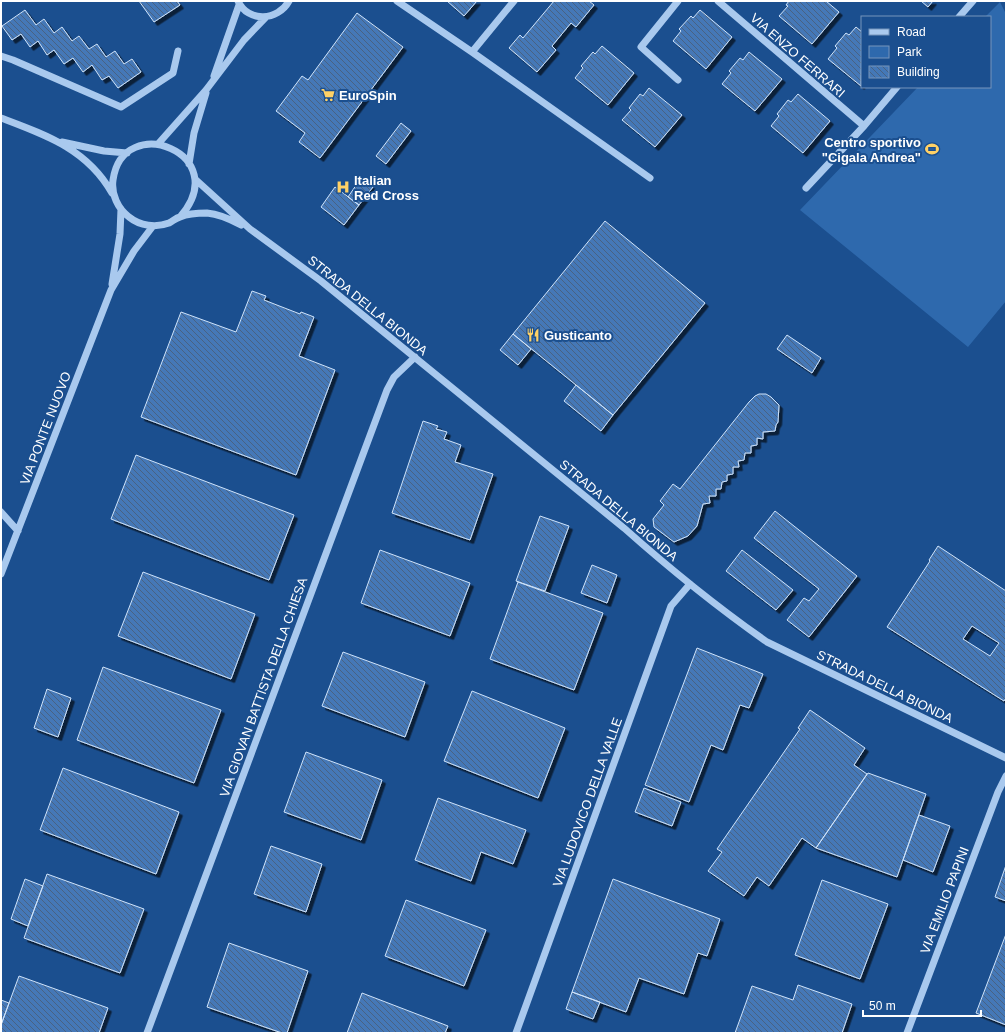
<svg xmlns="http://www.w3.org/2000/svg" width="1007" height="1034" font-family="Arial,sans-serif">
  <defs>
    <pattern id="building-back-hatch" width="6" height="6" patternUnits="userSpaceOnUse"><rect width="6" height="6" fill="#4478b7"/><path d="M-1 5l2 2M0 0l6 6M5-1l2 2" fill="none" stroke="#486282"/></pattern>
    <filter id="shadow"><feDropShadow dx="3.5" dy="3.5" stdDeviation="0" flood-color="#0009"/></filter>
  </defs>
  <rect width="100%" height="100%" fill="#1b4f8f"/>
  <!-- green -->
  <path fill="#2e69ad" d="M1000 2 1006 14V301L968 347 800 210 918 87H990V17H985Z"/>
  <!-- building -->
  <path fill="url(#building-back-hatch)" stroke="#cfe3fa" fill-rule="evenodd" filter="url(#shadow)" d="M139 1H177L180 5 154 22Z
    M447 1H477L464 16Z
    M554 1H589L594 5 576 27 571 23 552 46 556 50 537 72 509 48 520 35 523 38Z
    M789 1H826L839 12 812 44 779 16 788 6 786 5Z
    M921 1H933L928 7Z
    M25 10 36 25 44 19 54 33 62 27 72 41 79 36 89 49 97 44 106 57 115 51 124 64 132 59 141 72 118 88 109 76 102 80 92 65 83 72 73 58 64 64 54 50 47 55 38 41 30 47 21 34 12 40 2 26Z
    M700 10 732 37 706 69 673 41 681 31 679 29 691 16 693 18Z
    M357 13 403 47 320 158 299 142 305 133 276 111 302 76 308 80Z
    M856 27 862 32 861 86 828 59 837 48 835 46 846 33 849 35Z
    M602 46 634 73 608 105 575 78 583 68 581 66 593 52 595 54Z
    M749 52 782 79 755 111 722 84 731 73 729 71 740 58 743 60Z
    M649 88 682 115 655 147 622 120 631 110 629 108 640 94 643 96Z
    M798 94 830 121 803 153 771 126 779 116 777 114 788 100 791 102Z
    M401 123 411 131 386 164 376 156Z
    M361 178 373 187 359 205 348 197Z
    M335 187 359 205 344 225 321 207Z
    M605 221 705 303 613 415 513 334Z
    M252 291 266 296 264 300 300 314 301 312 314 317 299 356 335 370 296 475 141 417 181 312 236 332Z
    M513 334 531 349 518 365 500 350Z
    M787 335 821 358 812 373 777 349Z
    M576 385 613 415 601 431 564 401Z
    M759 394H766L771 397 779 405 778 422 776 425 775 431 763 432V439L757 438V445L751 446V453H745L744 460 738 461 739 467H733V474L727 475V481L722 482 721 489H716V496H709L710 503 703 504 697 526 688 536 674 542 654 527 653 519 664 505 660 501 673 484 680 489 749 402 755 396Z
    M423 421 438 426 436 429 447 432 444 439 461 445 455 462 493 474 470 540 392 513Z
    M136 455 294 515 269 580 111 519Z
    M775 511 857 576 809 637 787 620 804 598 809 601 819 589 754 538Z
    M540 516 569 526 545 591 516 581Z
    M938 546 1006 591V698L1004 701 887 627 930 561 929 560ZM972 626 999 643 990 656 963 639Z
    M380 550 470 583 450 636 361 603Z
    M742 550 793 590 776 610 726 571Z
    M592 565 617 575 607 603 581 593Z
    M143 572 255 614 231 679 118 636Z
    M518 582 603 613 574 690 490 659Z
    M697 648 763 674 749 708 740 705 723 750 711 745 689 802 645 785Z
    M343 652 425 682 405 737 322 706Z
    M103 667 221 710 194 783 77 740Z
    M47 689 71 698 58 737 34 728Z
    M472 691 565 728 538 798 444 761Z
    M810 710 865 748 854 765 867 774 816 848 802 838 769 886 757 877 744 896 708 871 722 852 717 849 800 729 798 728Z
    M306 752 382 780 361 840 284 812Z
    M63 768 179 812 156 874 40 830Z
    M868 773 926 794 897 877 816 848Z
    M644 788 681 802 672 826 635 812Z
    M438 798 526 830 513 864 481 852 471 881 415 860Z
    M919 815 950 826 933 872 903 860Z
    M271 846 322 864 306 912 254 894Z
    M1006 865V901L995 897Z
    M47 874 144 909 120 973 24 938Z
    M25 879 43 886 28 926 11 919Z
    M613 879 720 919 707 956 698 953 684 994 639 978 626 1012 572 992Z
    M822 880 888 904 860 979 795 955Z
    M406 900 486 930 464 986 385 956Z
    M1006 934V1025L976 1013Z
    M229 943 308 971 287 1033H282L207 1007Z
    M19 976 108 1008 99 1033H1V1025Z
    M798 985 852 1004 842 1033H735L752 986 793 1000Z
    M572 992 600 1002 593 1019 566 1009Z
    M362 993 448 1026 445 1033H347Z
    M1 1000 9 1003 1 1025Z"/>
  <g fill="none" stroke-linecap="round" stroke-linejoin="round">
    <!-- minor -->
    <path stroke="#a9c9ee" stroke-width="7" d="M238 1C248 23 278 21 289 1
      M397 1 472 52 650 178
      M678 1 641 47 678 80
      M718 1 864 126
      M959 17 973 1
      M472 52 514 1
      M1 56 13 60 121 107 173 73 178 51
      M214 76 239 5
      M1 118C46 135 87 149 112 193
      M62 142 104 151 127 153
      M158 144 206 90 244 40 266 17
      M189 164 194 133 206 93
      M195 179 250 229 321 281 624 528C669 568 717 607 767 642L1006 758
      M806 188 864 126 897 87
      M180 217C235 154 123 110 113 180 111 194 118 209 129 217 140 226 156 228 169 223 173 221 176 218 180 217 187 214 199 213 207 213 219 214 230 219 241 225
      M112 284 120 234 121 209
      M1 512 18 531
      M1 574 111 290 134 251 153 226
      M147 1033 387 390 394 377 415 357
      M516 1033 671 606 690 584
      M907 1033 998 792 1006 776"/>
  </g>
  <!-- icons -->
  <defs>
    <g id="supermarket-bare" transform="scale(1.08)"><path d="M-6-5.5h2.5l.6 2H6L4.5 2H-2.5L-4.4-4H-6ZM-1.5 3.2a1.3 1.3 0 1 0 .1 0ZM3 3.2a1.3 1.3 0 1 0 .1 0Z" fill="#ffd166" stroke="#1b4f8f" stroke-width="2.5" paint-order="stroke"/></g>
    <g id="stadium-bare" transform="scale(1.08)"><path d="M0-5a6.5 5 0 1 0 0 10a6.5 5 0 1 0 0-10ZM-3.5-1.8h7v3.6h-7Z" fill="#ffd166" stroke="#1b4f8f" stroke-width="2.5" paint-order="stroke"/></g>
    <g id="hospital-bare" transform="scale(1.08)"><path d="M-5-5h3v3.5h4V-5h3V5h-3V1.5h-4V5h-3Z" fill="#ffd166" stroke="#1b4f8f" stroke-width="2.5" paint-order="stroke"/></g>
    <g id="restaurant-bare" transform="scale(1.08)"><path d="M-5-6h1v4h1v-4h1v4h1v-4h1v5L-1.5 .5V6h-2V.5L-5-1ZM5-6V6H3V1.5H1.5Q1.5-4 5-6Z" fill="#ffd166" stroke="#1b4f8f" stroke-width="2.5" paint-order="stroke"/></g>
  </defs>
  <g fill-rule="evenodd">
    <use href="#supermarket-bare" x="328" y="95"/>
    <use href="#stadium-bare" x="932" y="149"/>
    <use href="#hospital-bare" x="343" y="187"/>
    <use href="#restaurant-bare" x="533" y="335"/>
  </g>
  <g text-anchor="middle" stroke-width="4" stroke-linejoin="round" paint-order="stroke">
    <!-- street labels -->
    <g font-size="13" fill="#fff" stroke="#1b4f8f">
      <text transform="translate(798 55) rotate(41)" y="5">VIA ENZO FERRARI</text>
      <text transform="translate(368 305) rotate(39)" y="5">STRADA DELLA BIONDA</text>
      <text transform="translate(45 428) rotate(-69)" y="5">VIA PONTE NUOVO</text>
      <text transform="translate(619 510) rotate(40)" y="5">STRADA DELLA BIONDA</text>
      <text transform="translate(885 686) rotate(26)" y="5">STRADA DELLA BIONDA</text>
      <text transform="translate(263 687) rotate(-70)" y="5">VIA GIOVAN BATTISTA DELLA CHIESA</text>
      <text transform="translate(587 802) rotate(-70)" y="5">VIA LUDOVICO DELLA VALLE</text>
      <text transform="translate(944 900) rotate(-69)" y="5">VIA EMILIO PAPINI</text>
    </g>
    <!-- poi labels -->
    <g font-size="13" font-weight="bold" fill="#fff" stroke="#1b4f8f" text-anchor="start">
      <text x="339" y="100">EuroSpin</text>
      <text x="921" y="147" text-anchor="end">Centro sportivo<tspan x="921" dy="15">"Cigala Andrea"</tspan></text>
      <text x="354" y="185">Italian<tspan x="354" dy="15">Red Cross</tspan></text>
      <text x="544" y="340">Gusticanto</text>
    </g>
  </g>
  <!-- border -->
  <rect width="1007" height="1034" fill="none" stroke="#ffffff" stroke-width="4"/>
  <!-- legend -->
  <rect x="861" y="16" width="130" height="72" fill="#1b4f8f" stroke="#7695bc"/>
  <rect x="869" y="29" width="20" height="6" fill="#a9c9ee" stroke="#7695bc"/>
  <text x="897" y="36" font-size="12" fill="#ffffff">Road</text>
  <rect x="869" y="46" width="20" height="12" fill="#2e69ad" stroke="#7695bc"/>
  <text x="897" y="56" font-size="12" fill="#ffffff">Park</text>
  <rect x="869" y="66" width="20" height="12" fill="url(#building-back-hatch)" stroke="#7695bc"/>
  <text x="897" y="76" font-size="12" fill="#ffffff">Building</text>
  <!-- scale -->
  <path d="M863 1010v6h118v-6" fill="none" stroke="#ffffff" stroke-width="2"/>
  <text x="869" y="1010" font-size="12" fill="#ffffff" stroke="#1b4f8f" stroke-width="3" paint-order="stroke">50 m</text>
</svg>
